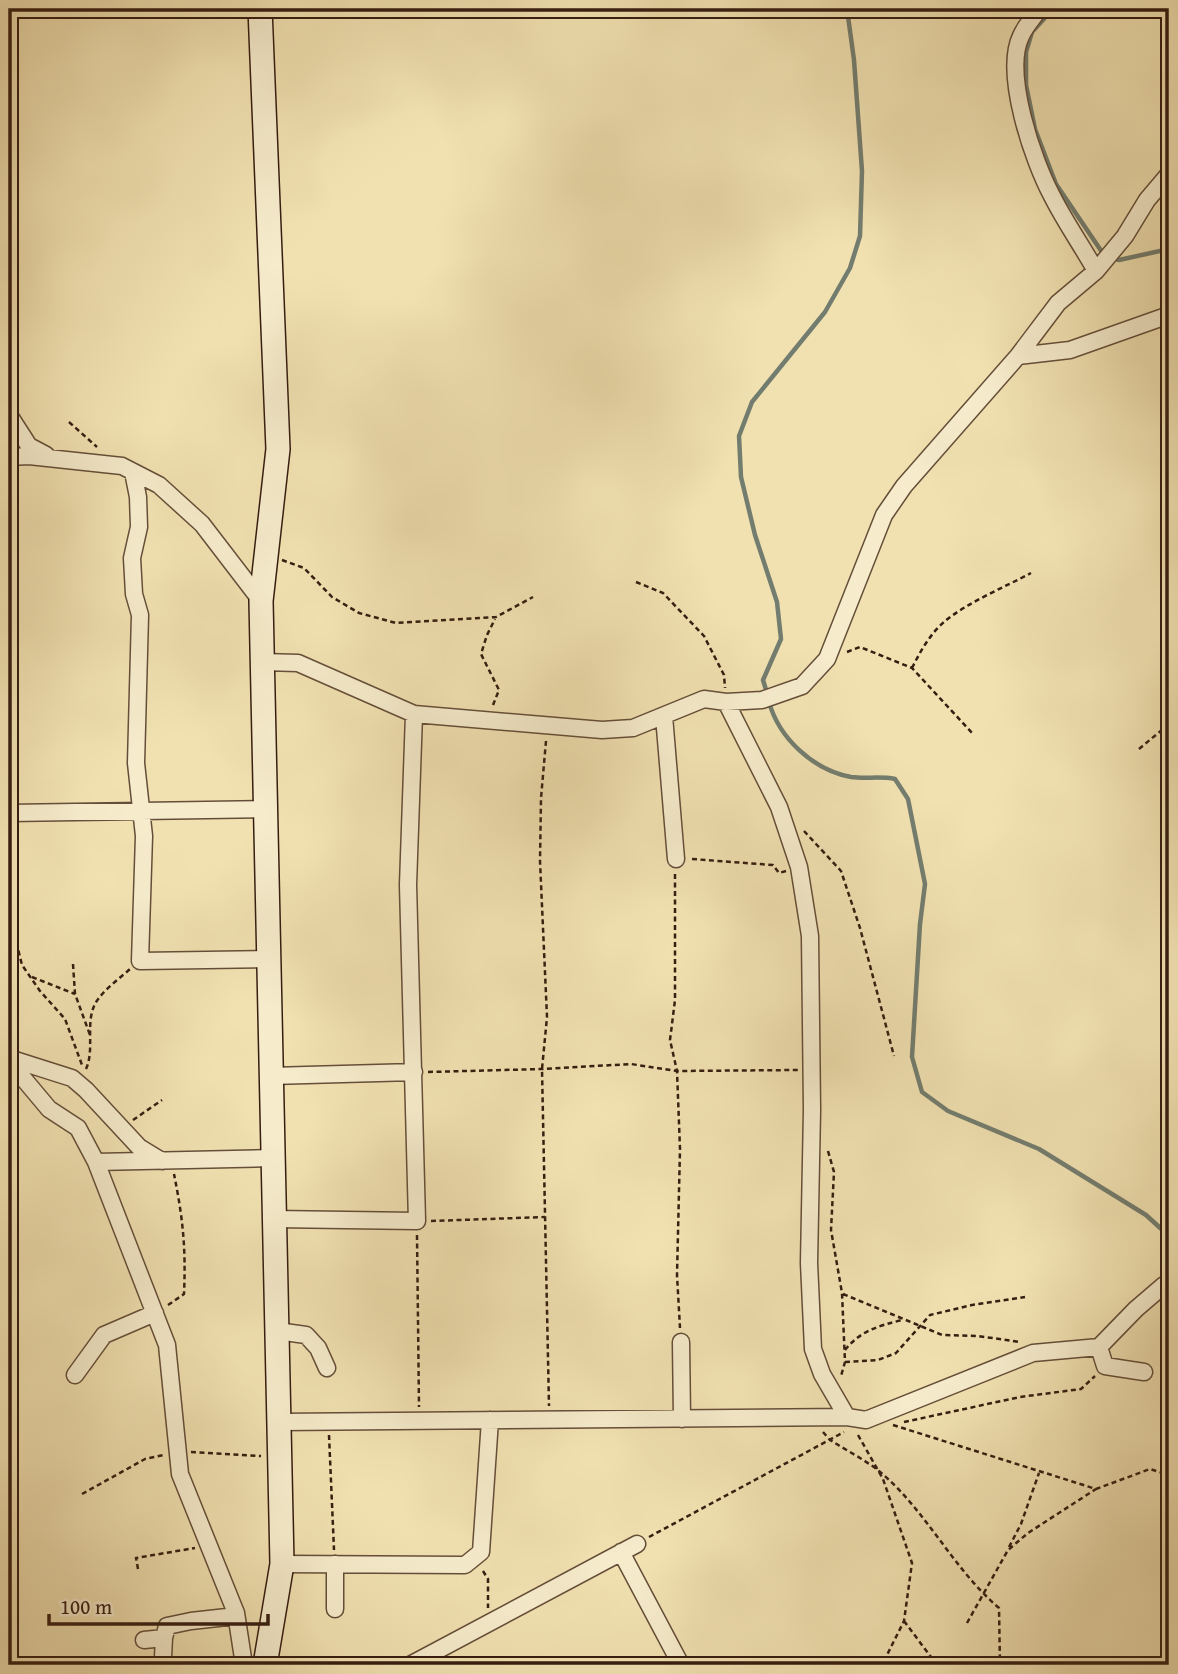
<svg xmlns="http://www.w3.org/2000/svg" width="1178" height="1674" font-family="'Gentium Book Plus',serif">
  <rect width="100%" height="100%" fill="#f1e1b1"/>
  <filter id="stains"><feTurbulence type="fractalNoise" baseFrequency=".00286" numOctaves="4"/><feColorMatrix values="0 0 0 0 .2 0 0 0 0 .09 0 0 0 0 .02 0 0 0 .5 -.17"/></filter>
  <radialGradient id="worn" r=".72"><stop offset=".6" stop-color="#630" stop-opacity="0"/><stop offset="1" stop-color="#630" stop-opacity=".3"/></radialGradient>
  <g fill="none" stroke-linecap="round" stroke-linejoin="round">
    <!-- stream -->
    <path stroke="#737d6f" stroke-width="4.5" d="M1053 9 1032 32 1026 52V85L1035 129 1056 184 1104 255
      M1112 258 1119 260 1169 249
      M767 693 763 680 781 639 777 602 755 535 741 477 739 436 752 402 825 312 850 268 860 236 862 171 854 60 847 9
      M769 702C779 738 813 770 851 777 866 779 881 776 895 779L908 799 925 884 920 924 912 1057 922 1092 948 1111 1039 1149 1146 1215 1169 1236"/>
    <!-- street casing -->
    <g stroke="#654e39" stroke-width="19">
      <path id="street" d="M1039 9C1034 17 1025 26 1021 36 1003 73 1033 161 1052 196 1065 222 1082 246 1096 271
        M1018 356 1070 350 1169 315
        M9 415 29 446 46 455
        M9 457 29 456 122 466 159 485 202 524 261 601
        M133 472 138 497 139 527 132 558 134 594 140 615 136 763 144 836 140 961 269 959
        M262 662 298 663 414 714 602 730 633 728 704 699 726 702 762 700 802 686 827 659 884 515 904 486 1018 356 1058 303 1096 271 1125 236 1147 200 1169 174
        M726 702 779 807 799 867 810 936 812 1110 809 1263 813 1349 822 1374 847 1417
        M664 716 676 859
        M9 813 265 809
        M9 1058 72 1078 86 1090 139 1147 162 1161
        M9 1066 23 1078 49 1109 78 1128 96 1162
        M271 1076 414 1072
        M274 1219 417 1221 408 885 414 714
        M277 1331 306 1335 318 1348 327 1368
        M681 1342 682 1419
        M1099 1347 1105 1366 1144 1372
        M75 1375 104 1335 155 1313
        M279 1422 847 1417 866 1420 1033 1353 1099 1347 1136 1309 1164 1285
        M621 1552 681 1665
        M282 1564 465 1565 481 1552 490 1420
        M335 1564V1609
        M144 1640 164 1638 167 1626 191 1621 236 1616
        M163 1657 164 1638
        M244 1665 236 1613 180 1474 167 1345 96 1162 273 1158
        M410 1665 637 1544"/>
    </g>
    <!-- secondary casing -->
    <g stroke="#361d11" stroke-width="26">
      <path id="secondary" d="M260 9 278 449 261 601 282 1564 265 1665"/>
    </g>
    <!-- path -->
    <path stroke="#361d11" stroke-width="2.5" stroke-dasharray="5 3.5" stroke-linecap="butt" d="M69 422 97 447
      M282 560 304 568 332 597 359 613 396 623 496 617 533 597
      M636 582 663 593 704 636 724 675 725 688
      M847 652 860 647 912 668 973 734
      M912 668C920 652 930 634 944 622 966 603 1005 587 1031 573
      M493 705 499 690 481 654 487 635 495 619
      M546 741 541 798 540 861 547 1017 542 1069 549 1406
      M1139 749 1169 724
      M804 831 841 871 860 928 894 1056
      M9 832 13 895 18 949 22 965 40 991 65 1019 82 1065
      M692 859 773 865 779 873 786 871
      M675 874V1000L670 1040 677 1071 680 1149 677 1275 680 1328
      M73 964 75 994 90 1035
      M32 977 75 994
      M86 1069C95 1049 85 1024 95 1004 102 991 119 979 130 969
      M428 1072 542 1069 631 1064 677 1071 798 1070
      M133 1120 162 1100
      M828 1151 834 1172 831 1230 842 1293 845 1362 841 1376
      M431 1221 545 1217
      M417 1235 419 1407
      M843 1294 942 1335 978 1336 1020 1342
      M168 1305 184 1294C186 1248 183 1219 174 1174
      M845 1350C860 1331 878 1326 902 1320
      M845 1362 878 1360 896 1353 930 1315 972 1305 1025 1297
      M904 1422 1020 1397 1081 1389 1095 1376
      M893 1425 1096 1489 1150 1469 1169 1475
      M823 1432 829 1439C845 1450 864 1459 879 1471 926 1510 953 1569 999 1608L1000 1665
      M329 1435 334 1550
      M858 1435 883 1479 912 1563 904 1621 882 1665
      M191 1452 261 1456
      M82 1494 145 1459 164 1455
      M649 1537 844 1432
      M1009 1547 1021 1524 1039 1473
      M138 1569 136 1558 195 1548
      M483 1571 488 1579V1608
      M904 1621 937 1665
      M967 1623 1008 1550 1028 1533 1096 1489"/>
    <!-- street -->
    <use href="#street" stroke="#f6eccc" stroke-width="16"/>
    <!-- secondary -->
    <use href="#secondary" stroke="#f6eccc" stroke-width="23"/>
  </g>
  <!-- margin -->
  <rect width="1178" height="1674" fill="none" stroke="#f1e1b1" stroke-width="35"/>
  <rect x="10" y="10" width="1157" height="1653" fill="none" stroke="#361d11" stroke-width="3.5"/>
  <rect x="18" y="18" width="1143" height="1639" fill="none" stroke="#361d11" stroke-width="2"/>
  <!-- scale -->
  <path d="M49 1614v10h219v-10" fill="none" stroke="#361d11" stroke-width="3.5"/>
  <text x="60" y="1614" font-size="21" fill="#361d11" stroke="#f6eccc" stroke-width="5" paint-order="stroke">100 m</text>
  <rect width="100%" height="100%" filter="url(#stains)"/>
  <rect width="100%" height="100%" fill="url(#worn)"/>
</svg>
